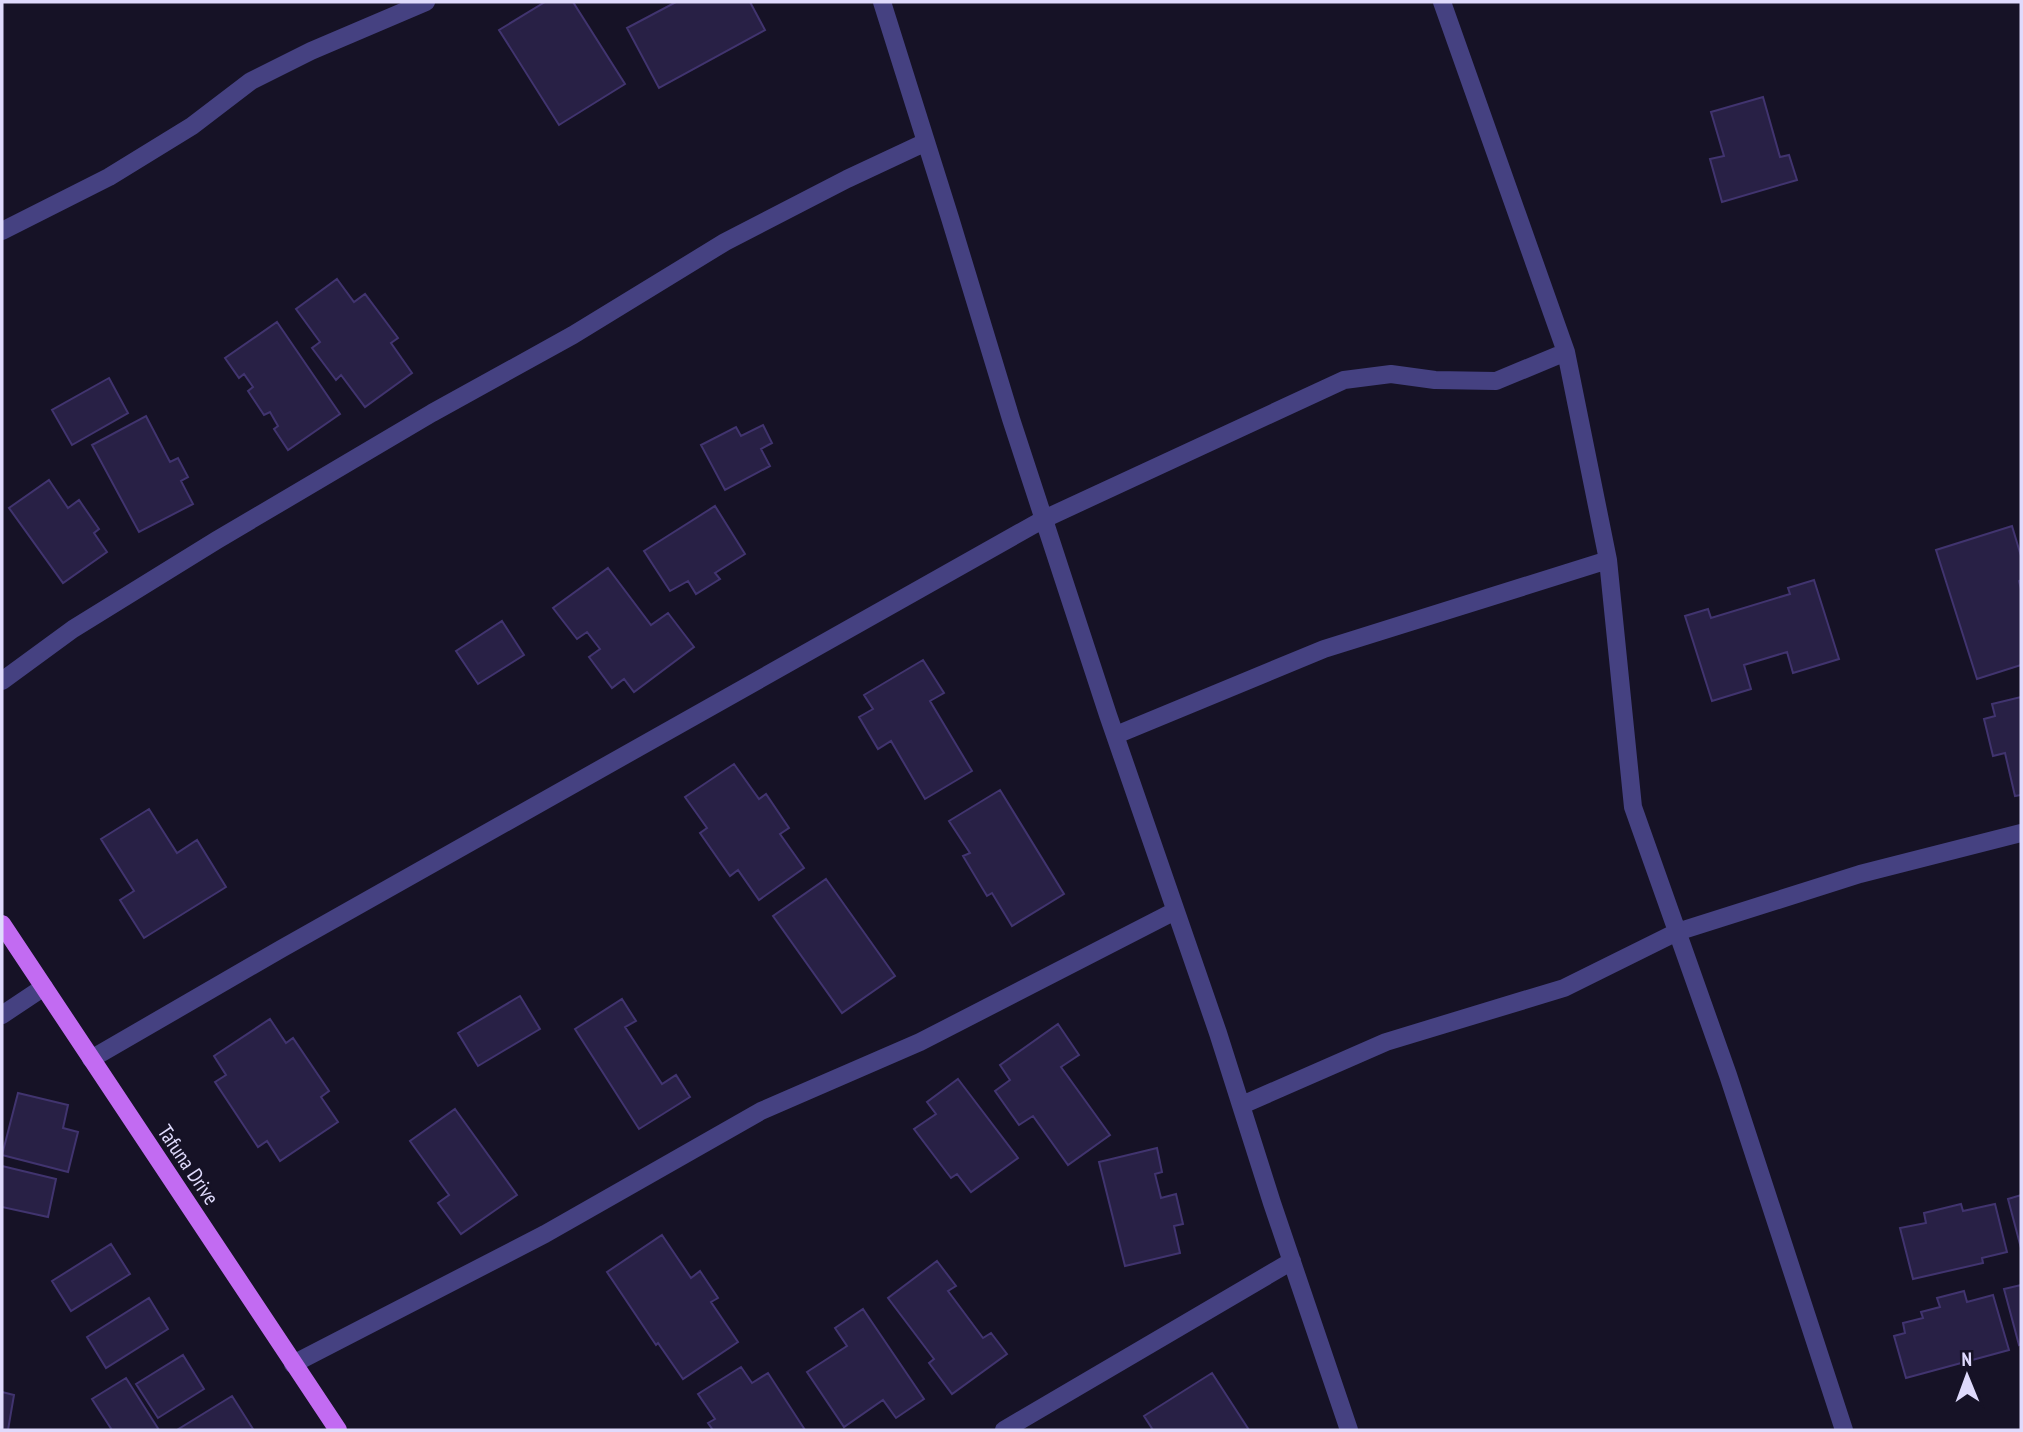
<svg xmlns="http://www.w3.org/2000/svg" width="2023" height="1432" font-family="'PT Sans Narrow',sans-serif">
  <rect width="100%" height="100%" fill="#161226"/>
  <!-- building -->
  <path fill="#282045" stroke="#41346f" stroke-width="2" d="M545 2H573L625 84 559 125 499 30Z
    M676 2H750L765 30 659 88 627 28Z
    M1763 97 1780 157 1789 155 1797 180 1722 202 1710 159 1724 156 1711 112Z
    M337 279 354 302 365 294 398 338 391 343 412 373 365 407 341 375 336 380 312 348 320 342 296 309Z
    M277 322 340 414 288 450 274 429 278 426 270 412 264 415 248 391 253 387 244 374 239 378 225 358Z
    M109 378 128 413 72 445 52 410Z
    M146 416 170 462 178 458 188 477 181 481 193 504 139 532 92 445Z
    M763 425 772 443 761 449 770 466 725 490 701 445 736 427 741 436Z
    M49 480 68 508 79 500 99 529 94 533 107 552 63 583 9 508Z
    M715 506 745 554 715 573 720 579 696 594 688 581 670 591 644 551Z
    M2012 526 2021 556V580L2019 581 2021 589V665L1977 679 1936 550Z
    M608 568 651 625 668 613 694 647 634 692 624 679 612 688 589 657 600 649 587 632 577 639 553 608Z
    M1814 580 1839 659 1793 673 1787 652 1744 665 1751 689 1712 701 1685 616 1708 609 1711 618 1790 594 1788 588Z
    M502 621 524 655 478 684 456 651Z
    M923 660 944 693 930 701 972 771 925 799 891 741 878 749 859 717 873 709 864 695Z
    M2021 697V795L2015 796 2005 753 1993 756 1984 719 1995 716 1992 704Z
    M734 764 759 799 766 794 789 828 780 834 804 868 759 900 738 870 730 876 700 833 707 828 685 797Z
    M1000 790 1064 894 1012 926 992 893 987 896 963 856 970 853 949 821Z
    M149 809 177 853 197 840 226 887 144 938 120 900 134 891 101 839Z
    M826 879 895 976 842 1013 773 916Z
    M520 996 540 1029 478 1066 458 1033Z
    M622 999 636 1021 625 1027 662 1084 676 1075 690 1097 639 1129 575 1029Z
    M270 1019 286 1043 293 1038 329 1091 321 1097 338 1122 280 1161 267 1141 258 1147 215 1082 226 1075 214 1056Z
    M1058 1024 1079 1055 1061 1067 1110 1135 1068 1165 1033 1116 1019 1125 995 1091 1010 1080 1000 1065Z
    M958 1079 1018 1158 971 1192 957 1174 951 1178 914 1129 936 1114 927 1102Z
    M18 1093 68 1105 63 1128 78 1132 68 1172 2 1155Z
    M455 1109 517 1195 461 1234 438 1203 449 1195 410 1141Z
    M1157 1148 1162 1172 1155 1174 1161 1198 1176 1194 1183 1224 1174 1226 1180 1253 1125 1266 1099 1162Z
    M2 1166 56 1179 48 1217 2 1207Z
    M2021 1195V1248L2008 1199Z
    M1961 1204 1963 1211 1995 1204 2007 1252 1982 1258 1983 1263 1913 1279 1900 1228 1926 1223 1924 1213Z
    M662 1235 691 1278 700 1271 718 1298 711 1302 738 1342 683 1379 658 1343 656 1345 607 1272Z
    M111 1244 130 1274 71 1311 52 1281Z
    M937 1261 956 1286 948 1291 983 1338 991 1333 1007 1354 952 1394 929 1363 934 1359 888 1298Z
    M2021 1285V1344L2019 1345 2004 1289Z
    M1964 1291 1967 1302 1993 1295 2009 1350 1906 1378 1894 1336 1905 1333 1903 1323 1923 1318 1921 1312 1940 1307 1937 1298Z
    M149 1298 168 1329 106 1368 87 1337Z
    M863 1309 924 1399 896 1418 883 1400 844 1427 807 1372 847 1346 835 1328Z
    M183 1355 204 1389 158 1418 136 1384Z
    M741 1367 752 1383 768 1373 805 1430H713L708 1423 715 1419 698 1394Z
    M1212 1373 1249 1430H1153L1144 1416Z
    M126 1378 159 1430H112L92 1399Z
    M2 1392 14 1395 8 1430H2Z
    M232 1396 253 1429 177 1430Z"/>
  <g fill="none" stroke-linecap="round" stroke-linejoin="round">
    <!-- minor -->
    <path stroke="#454181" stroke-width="18" d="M882 2 950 218 1011 419 1108 715 1218 1033 1272 1203 1349 1430
      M1442 2 1566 352 1608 560 1633 807 1728 1075 1844 1430
      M2 231 109 177 192 126 251 81 311 51 426 2
      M2 681 73 629 217 540 432 413 573 335 725 242 847 179 926 142
      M1116 735 1324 649 1608 560
      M2 1015 44 987
      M91 1059 281 949 1044 519 1344 380 1391 374 1435 380 1496 381 1566 352
      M1242 1105 1386 1042 1564 988 1677 932 1860 874 2021 833
      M293 1364 545 1234 761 1111 920 1042 1175 911
      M1004 1430 1292 1261"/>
    <!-- major -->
    <path stroke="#c26bf2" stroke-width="18" d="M2 924 338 1430"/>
  </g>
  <g text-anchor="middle" stroke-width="5" stroke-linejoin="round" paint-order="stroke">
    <!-- street labels -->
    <g font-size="21" fill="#dfdafc" stroke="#161226">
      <text transform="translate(188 1165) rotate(56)" y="7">Tafuna Drive</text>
    </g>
  </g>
  <!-- border -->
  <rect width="2023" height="1432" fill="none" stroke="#dfdafc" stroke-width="7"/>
  <!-- north arrow -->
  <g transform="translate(1967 1376) rotate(359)" stroke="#161226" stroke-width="5" paint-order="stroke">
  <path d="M0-5L12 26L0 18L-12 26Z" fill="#dfdafc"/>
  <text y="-10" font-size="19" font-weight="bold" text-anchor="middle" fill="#dfdafc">N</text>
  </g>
</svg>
